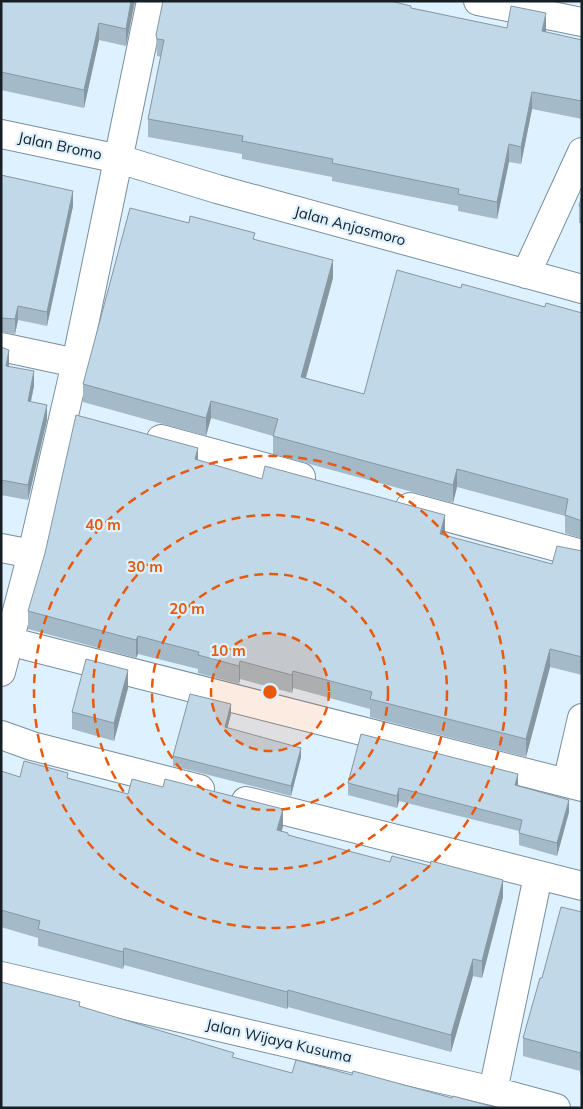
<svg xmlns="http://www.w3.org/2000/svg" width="583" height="1109" font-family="Mulish,sans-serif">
  <rect width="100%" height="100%" fill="#def1ff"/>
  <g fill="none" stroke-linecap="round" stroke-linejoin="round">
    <!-- minor casing -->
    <g stroke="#788e9e" stroke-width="30">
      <path id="minor" d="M478 1 582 22
        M1 134 119 159 217 189 582 289
        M526 274 582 152
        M1 347 76 363
        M161 439 301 477
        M410 507 582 554
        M1 548 32 554
        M8 641 582 787
        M1 672 32 554 76 363 151 1
        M1 735 32 746 200 789
        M567 783 582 718
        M246 801 582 886
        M1 976 493 1091 556 1108
        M493 1091 538 876"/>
    </g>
    <!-- minor -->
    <use href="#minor" stroke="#fff" stroke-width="28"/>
  </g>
  <!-- wall -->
  <path fill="#a5bac8" d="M1 1H135L126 46 99 40 84 108 1 90Z
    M411 8 507 28 546 31V32L582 40V119L532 109 521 164 509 162 497 219 458 211V206L332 181V177L242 159V154L148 137V119L161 57 157 56 156 35Z
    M1 175 73 206 47 326 18 320 15 334 1 333Z
    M582 195V224L579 223V206Z
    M189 223 255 239 333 278 306 378 364 394 461 288 545 307 582 313V539L565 533V516L457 487 453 503 273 454V436L211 418 206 436 83 402V384Z
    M1 347 9 365V366L34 386 31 401 47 420 28 500 1 495Z
    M198 460 445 533 444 536 552 564 582 551V675L550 667 526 757 370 717V709L293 688 292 693 240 679 239 684 198 673V669L138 654 136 658 28 629V611Z
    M128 688 114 741 72 729V712Z
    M231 714 227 728 301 757 291 796 173 766V756Z
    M1 771 20 777 68 778 128 794 283 826 282 831 288 835 503 897 482 978 473 976 451 1052 288 1007 287 1009 124 965 123 969 38 946V938L1 927Z
    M348 783 518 786 569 812 557 856 519 845V831L399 801 397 808 348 795Z
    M582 912V1075L580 1074V1071L523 1056V1038L542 978Z"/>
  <!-- shaded-wall -->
  <path fill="#8697a2" d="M131 1H135L126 46V29Z
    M546 13V31L542 49V31Z
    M99 23V40L84 108V90Z
    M532 92V109L521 164V147Z
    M509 144V162L497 219V202Z
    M73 191V206L47 326V312Z
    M333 260V278L301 395V377Z
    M18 306V320L15 334V319Z
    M9 350V365L6 381V366Z
    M34 371V386L28 415V401Z
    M211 401V418L206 436V418Z
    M47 405V420L28 500V485Z
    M198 448V466L195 459Z
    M457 469V487L453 503V485Z
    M445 515V533L440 552V534Z
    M138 636V654L136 658V640Z
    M550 649V667L526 757V739Z
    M240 661V679L239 684V666Z
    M128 670V688L114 741V723Z
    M293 671V688L292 693V675Z
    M231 704V714L225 737V727Z
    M301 748V757L291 796V786Z
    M518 774V787L515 785Z
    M399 788V801L397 808V796Z
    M569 800V812L557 856V843Z
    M283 809V826L277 847V830Z
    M503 880V897L482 978V961Z
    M124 948V965L123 969V952Z
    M473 959V976L451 1052V1035Z
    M288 990V1007L287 1009V992Z"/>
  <!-- building -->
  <path fill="#c0d8e8" stroke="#8697a2" d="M1 1H131L126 29 99 23 84 90 1 72Z
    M163 1H391L411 6V8L507 28 511 6 546 13 542 31 582 40V101L532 92 521 147 509 144 497 202 458 194 459 189 332 163 333 159 242 141 243 136 148 119 164 40 157 39 156 35Z
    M1 175 73 191 47 312 18 306 15 319 1 318Z
    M582 195V206H579Z
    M130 208 189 223 190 216 255 233 253 239 333 260 301 377 364 394 397 270 461 288 462 284 545 307 546 303 582 313V521L565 515 568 499 457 469 453 485 273 436 278 419 211 401 206 418 83 384Z
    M1 347 9 350 6 366 34 371 28 401 47 405 28 485 1 480Z
    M76 415 198 448 195 459 262 479 265 466 445 515 440 534 552 564 557 546 582 551V657L550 649 526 739 370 699 372 692 293 671 292 675 240 661 239 666 198 655 199 652 138 636 136 640 28 611 45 553Z
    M86 659 128 670 114 723 72 712Z
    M190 694 231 704 225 727 301 748 291 786 173 756Z
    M361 734 518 774 515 785 569 800 557 843 519 833 522 820 399 788 397 796 348 783Z
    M24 761 68 773 67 778 128 794 132 779 163 787 165 779 283 809 277 830 288 833V835L390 862 392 856 430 866 431 861 503 880 482 961 473 959 451 1035 288 990 287 992 124 948 123 952 38 929 40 921 1 910V771L20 777Z
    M561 907 582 912V1057H580L581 1053 523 1038 540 978H542Z
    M1 982 80 1002 79 1006 234 1053 232 1057 292 1073 296 1060 352 1075 353 1071 452 1098 453 1096 494 1107V1108H1Z"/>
  <!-- distance rings -->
  <circle cx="270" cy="692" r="59" fill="#e8590c" fill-opacity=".12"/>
  <g fill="none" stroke="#e8590c" stroke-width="2.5" stroke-dasharray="9 6">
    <circle cx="270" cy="692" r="59"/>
    <circle cx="270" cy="692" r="118"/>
    <circle cx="270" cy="692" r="177"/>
    <circle cx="270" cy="692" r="236"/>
  </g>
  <g text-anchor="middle" stroke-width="4.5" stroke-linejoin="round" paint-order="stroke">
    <!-- street labels -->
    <g font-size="15" fill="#161f25" stroke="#def1ff">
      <text transform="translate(60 146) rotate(12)" y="5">Jalan Bromo</text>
      <text transform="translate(350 226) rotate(15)" y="5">Jalan Anjasmoro</text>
      <text transform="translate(279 1041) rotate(13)" y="5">Jalan Wijaya Kusuma</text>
    </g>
  </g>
  <circle cx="270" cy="692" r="8" fill="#e8590c" stroke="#def1ff" stroke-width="2.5"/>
  <g font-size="15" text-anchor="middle" font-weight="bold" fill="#e8590c" stroke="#def1ff" stroke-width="4.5" stroke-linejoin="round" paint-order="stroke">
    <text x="103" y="530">40 m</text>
    <text x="145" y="572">30 m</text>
    <text x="187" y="614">20 m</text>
    <text x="228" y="656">10 m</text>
  </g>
  <!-- border -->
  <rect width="583" height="1109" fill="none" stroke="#161f25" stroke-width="5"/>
</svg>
